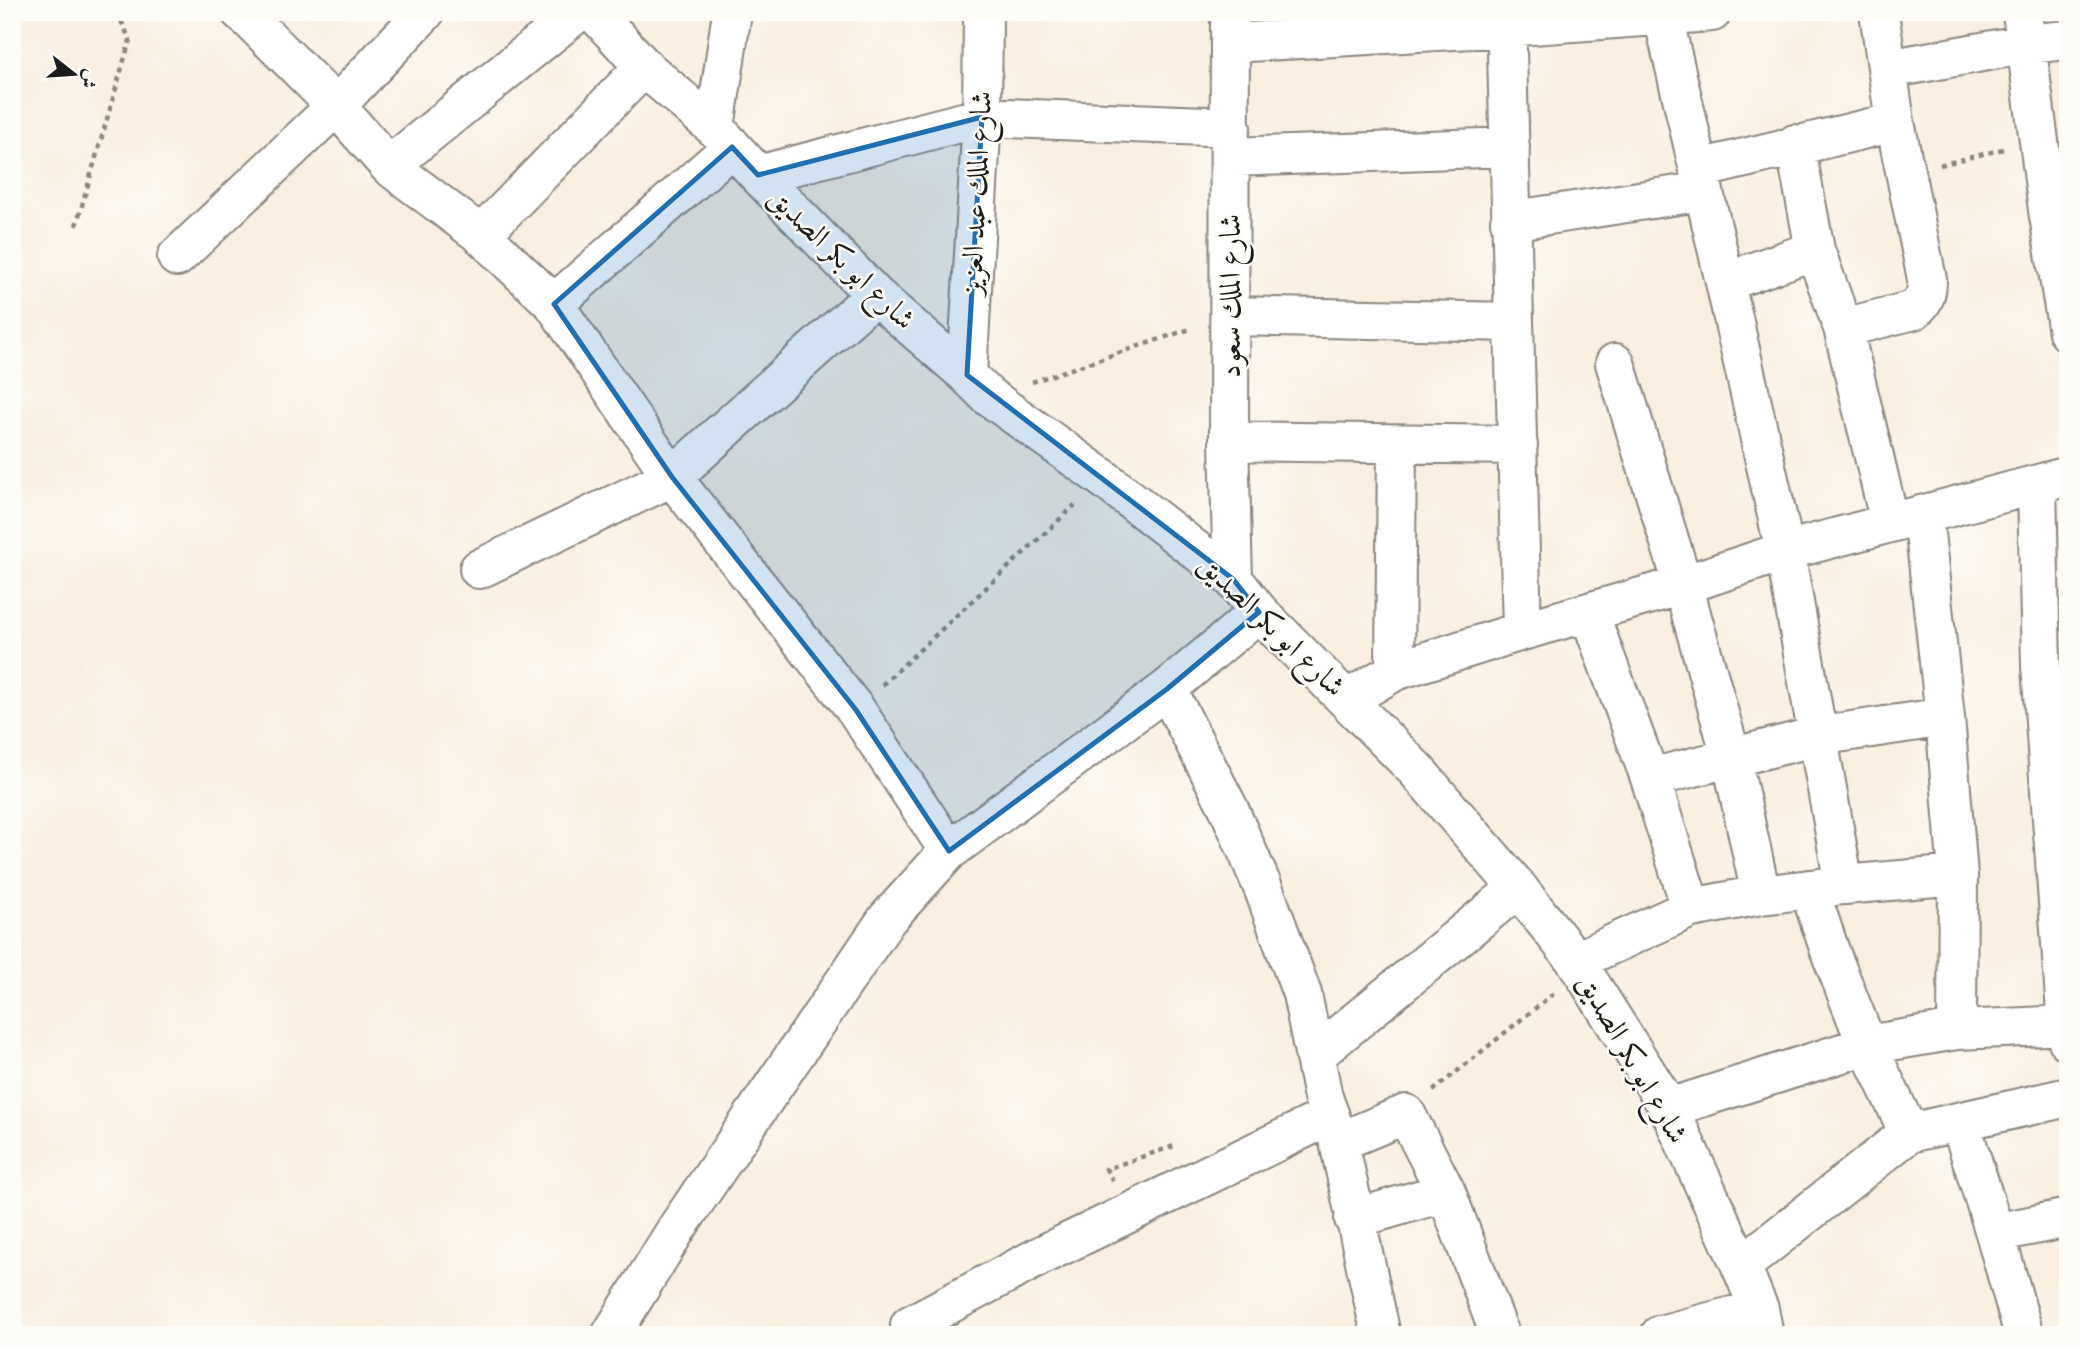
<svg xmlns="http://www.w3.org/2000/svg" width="2080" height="1347" font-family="'Sorts Mill Goudy',Amiri,serif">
  <rect width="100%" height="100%" fill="#fdfcf7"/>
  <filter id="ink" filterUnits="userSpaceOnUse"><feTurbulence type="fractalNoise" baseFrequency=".0143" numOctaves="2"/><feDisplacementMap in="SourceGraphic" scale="14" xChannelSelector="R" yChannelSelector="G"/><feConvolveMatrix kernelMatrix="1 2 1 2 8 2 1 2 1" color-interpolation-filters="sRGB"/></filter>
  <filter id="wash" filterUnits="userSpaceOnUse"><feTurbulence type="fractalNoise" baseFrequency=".00686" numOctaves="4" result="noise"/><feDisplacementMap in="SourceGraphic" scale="28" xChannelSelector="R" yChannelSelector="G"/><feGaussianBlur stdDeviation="1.57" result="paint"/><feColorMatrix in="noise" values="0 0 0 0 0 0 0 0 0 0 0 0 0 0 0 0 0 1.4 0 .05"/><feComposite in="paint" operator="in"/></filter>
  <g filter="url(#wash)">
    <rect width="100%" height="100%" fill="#f9eedf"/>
  </g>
  <g filter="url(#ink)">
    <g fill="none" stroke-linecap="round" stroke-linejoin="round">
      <!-- minor casing -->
      <g stroke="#8a857e" stroke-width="42">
        <path id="minor" d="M241 12 246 16 336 106 389 166 481 235 554 304 672 477 856 710 949 851
          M594 12 644 67 715 128 758 175 875 295 967 375 988 396 1104 479 1233 579 1259 612 1417 771 1518 888 1576 961 1669 1108 1741 1266 1759 1309 1764 1335
          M1230 12 1229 441 1233 579
          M1506 12 1522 631
          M2022 12 2048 210 2068 332
          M1663 16 1725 282 1785 551 1844 885
          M1231 43 1506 27 1712 12
          M1888 69 2026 44 2068 40
          M715 128 732 12
          M1795 144 1815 250 1843 328 1890 523
          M1231 157 1510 147
          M389 166 578 12
          M1699 169 1895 122
          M758 175 982 117 1231 127
          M1510 221 1704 191
          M481 235 644 67
          M177 257 336 106 425 12
          M1725 282 1815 250
          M554 304 732 147
          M1230 316 1514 322
          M1843 328 1914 310C1925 301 1927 293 1927 279L1895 122 1879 12
          M1615 363 1683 585 1731 756 1761 895
          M967 375 982 117 983 12
          M1229 441 1518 445
          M2037 486 2041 666 2068 1041
          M1923 515 1945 717 1958 875 1957 1030
          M479 569 672 477 875 295
          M1589 613 1650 778 1691 908
          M1395 671 1397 444
          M1167 689 1229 809 1264 890 1302 994 1323 1097 1339 1142 1381 1335
          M1348 699 1395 671 1522 631 1683 585 1785 551 2068 476
          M1650 778 1818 736 1945 717
          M1809 889 1831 954 1867 1045 1909 1133
          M1576 961 1691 908 1761 895 1844 885 1958 875
          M1315 1055 1518 888
          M1669 1108 1867 1045 1957 1030 2068 1025
          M1960 1122 1995 1233 2024 1335
          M1339 1142 1406 1114 1446 1192 1500 1335
          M1354 1219 1446 1192
          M1995 1233 2068 1218
          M1741 1266 1909 1133 2068 1097
          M910 1325 1046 1253 1330 1116
          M611 1335 677 1228 887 919 949 851 1167 689 1259 612
          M1660 1335 1759 1309"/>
      </g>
      <!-- path -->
      <path stroke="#8a857e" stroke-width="4.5" stroke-dasharray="5 5" stroke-linecap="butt" d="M1940 165 2003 149
        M76 226 130 40 118 14 113 12
        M1032 382 1193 328
        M882 685 1075 505
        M1433 1091 1554 993
        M1113 1181 1106 1169 1177 1145"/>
      <!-- minor -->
      <use href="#minor" stroke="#fff" stroke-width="38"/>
    </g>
  </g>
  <!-- marked area -->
  <path fill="#1f6fb2" fill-opacity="0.2" stroke="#1f6fb2" stroke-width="5" stroke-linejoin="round" d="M982 117 967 375 1233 579 1259 612 1167 689 949 851 856 710 672 477 554 304 732 147 758 175Z"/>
  <g text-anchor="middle" stroke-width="5" stroke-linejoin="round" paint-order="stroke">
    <!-- street labels -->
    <g font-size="30" fill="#1c1c1c" stroke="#fdfcf7">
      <text transform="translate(976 193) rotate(-87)" y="10">شارع الملك عبد العزيز</text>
      <text transform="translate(842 258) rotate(44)" y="10">شارع ابو بكر الصديق</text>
      <text transform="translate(1230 296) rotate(-90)" y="10">شارع الملك سعود</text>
      <text transform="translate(1272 625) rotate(44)" y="10">شارع ابو بكر الصديق</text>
      <text transform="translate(1633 1058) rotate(60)" y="10">شارع ابو بكر الصديق</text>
    </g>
  </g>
  <!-- margin -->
  <rect width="2080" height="1347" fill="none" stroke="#fdfcf7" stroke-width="42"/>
  <!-- north arrow -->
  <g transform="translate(74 74) rotate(107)" stroke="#fdfcf7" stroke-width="5" paint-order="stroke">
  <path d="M0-5L12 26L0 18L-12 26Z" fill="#1c1c1c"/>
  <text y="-10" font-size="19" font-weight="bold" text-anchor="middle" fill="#1c1c1c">ش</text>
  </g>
</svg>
